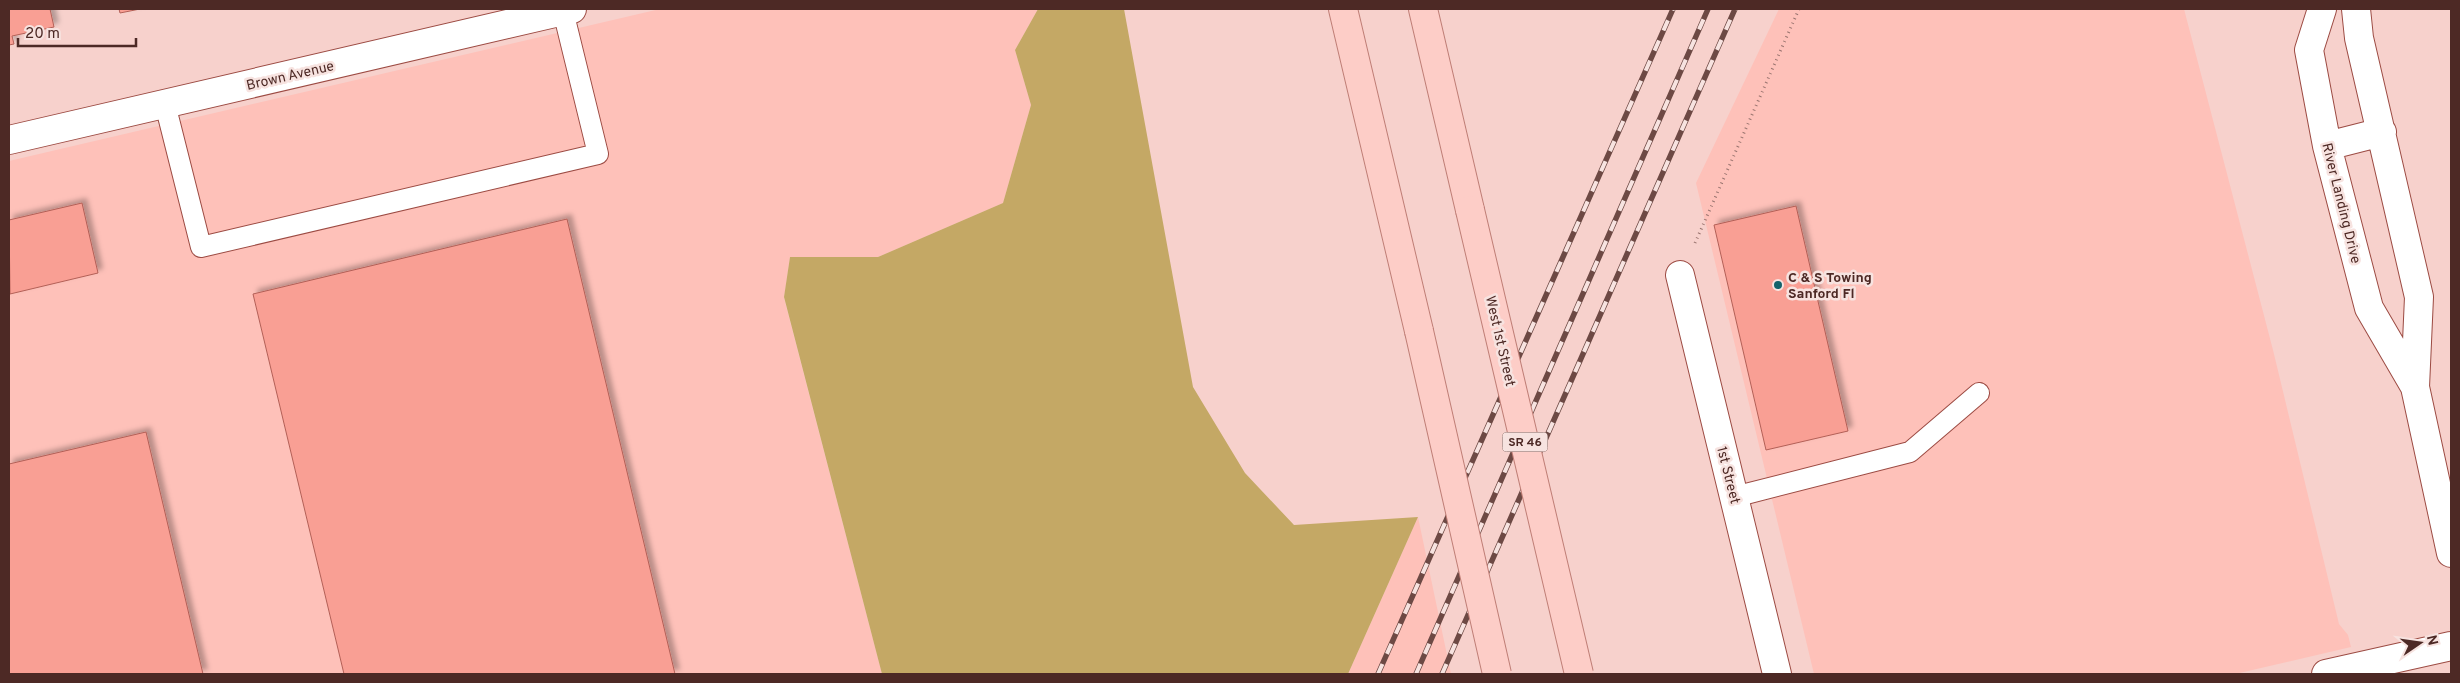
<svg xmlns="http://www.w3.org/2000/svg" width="2460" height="683" font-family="Overpass,sans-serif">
  <defs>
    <filter id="shadow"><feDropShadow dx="4.5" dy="-4.5" stdDeviation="2.5" flood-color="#0004"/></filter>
  </defs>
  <rect width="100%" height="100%" fill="#f7d1cc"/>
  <!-- built -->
  <path fill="#fec1b9" d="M660 9H1038L1015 50 1031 105 1003 203 878 257H790L784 298 882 674H9V161Z
    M1779 9H2184L2273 350 2339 624 2348 635 2351 647 2235 674H1814L1696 183Z
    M1418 517 1451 674H1348Z"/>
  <!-- green -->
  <path fill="#c4a865" d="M1038 9H1124L1193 387 1245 473 1294 525 1418 517 1348 674H882L784 297 790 257H878L1003 203 1031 105 1015 50Z"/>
  <!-- building -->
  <path fill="#f99f94" stroke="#b36057" filter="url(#shadow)" d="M9 9H50L54 27 12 36 14 44 9 45Z
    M119 9H140L120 13Z
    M82 203 98 273 10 294 9 220Z
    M1796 206 1848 431 1766 450 1714 225Z
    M567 219 675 674H344L253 294Z
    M146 432 203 674H9V464Z"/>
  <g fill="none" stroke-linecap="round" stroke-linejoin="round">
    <!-- lane casing -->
    <g stroke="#9c4b43" stroke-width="22">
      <path id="lane" d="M165 104 201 247 598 154 563 11
        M1734 497 1910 452 1979 393"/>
    </g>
    <!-- street casing -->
    <g stroke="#9c4b43" stroke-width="30">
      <path id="street" d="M2322 9 2309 50 2327 146 2369 308 2415 387
        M2356 9 2359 38 2419 297 2415 387 2451 553
        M9 140 572 9
        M2327 146 2382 132
        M1680 275 1777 674
        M2326 674 2451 646"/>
    </g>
    <!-- primary casing -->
    <g stroke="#bf7e76" stroke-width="30">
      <path id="primary" d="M1343 9 1419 331
        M1423 9 1470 210"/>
    </g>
    <!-- path -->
    <path stroke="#9a7570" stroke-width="3" stroke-dasharray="1 4" stroke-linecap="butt" d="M1695 243 1799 9"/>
    <!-- lane -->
    <use href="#lane" stroke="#fff" stroke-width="20"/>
    <!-- street -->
    <use href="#street" stroke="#fff" stroke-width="28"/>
    <!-- primary -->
    <use href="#primary" stroke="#fdcdc7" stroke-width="28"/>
    <!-- rail casing -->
    <g stroke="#6d4944" stroke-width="5.5">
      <path id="rail" d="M1378 674 1673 9
        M1416 674 1708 9
        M1442 674 1735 9"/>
    </g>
    <!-- rail -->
    <use href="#rail" stroke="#f7e3e0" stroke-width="4" stroke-dasharray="11" stroke-linecap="butt"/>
    <!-- primary-bridge casing -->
    <g stroke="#bf7e76" stroke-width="30" stroke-linecap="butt">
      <path id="primary-bridge" d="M1470 210 1579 674
        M1419 331 1497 674"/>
    </g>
    <!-- primary-bridge -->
    <use href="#primary-bridge" stroke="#fdcdc7" stroke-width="28"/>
  </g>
  <!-- markers -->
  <circle fill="#14626b" stroke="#f7e3e0" stroke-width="2" cx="1778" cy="285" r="5"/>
  <g text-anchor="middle" stroke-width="5" stroke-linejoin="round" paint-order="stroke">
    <!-- shield labels -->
    <rect fill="#f7e3e0" stroke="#80615d" stroke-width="1" x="1502.5" y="432.5" width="45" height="19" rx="4"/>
    <g font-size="12" font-weight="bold" fill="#4d2925">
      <text x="1525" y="446">SR 46</text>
    </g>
    <!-- street labels -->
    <g font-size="14" fill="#4d2925" stroke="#f7e3e0">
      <text transform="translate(290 75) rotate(-13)" y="5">Brown Avenue</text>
      <text transform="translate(2342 203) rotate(76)" y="5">River Landing Drive</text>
      <text transform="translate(1501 341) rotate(77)" y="5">West 1st Street</text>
      <text transform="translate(1729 475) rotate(76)" y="5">1st Street</text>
    </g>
    <!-- poi labels -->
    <g font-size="14" font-weight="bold" fill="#4d2925" stroke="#f7e3e0" text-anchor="start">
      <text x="1788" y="282">C &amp; S Towing<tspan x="1788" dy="16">Sanford Fl</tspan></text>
    </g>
  </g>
  <!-- border -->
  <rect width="2460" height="683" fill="none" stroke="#4d2925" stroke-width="20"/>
  <!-- north arrow -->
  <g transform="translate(2420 643) rotate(77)" stroke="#f7e3e0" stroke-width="4" paint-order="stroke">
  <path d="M0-4L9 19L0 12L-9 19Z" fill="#4d2925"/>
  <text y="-8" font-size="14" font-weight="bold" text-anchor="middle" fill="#4d2925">N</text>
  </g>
  <!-- scale -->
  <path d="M18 38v8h118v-8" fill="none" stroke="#4d2925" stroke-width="2.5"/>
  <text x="25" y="38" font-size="15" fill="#4d2925" stroke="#f7e3e0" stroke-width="4" paint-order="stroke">20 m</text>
</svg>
